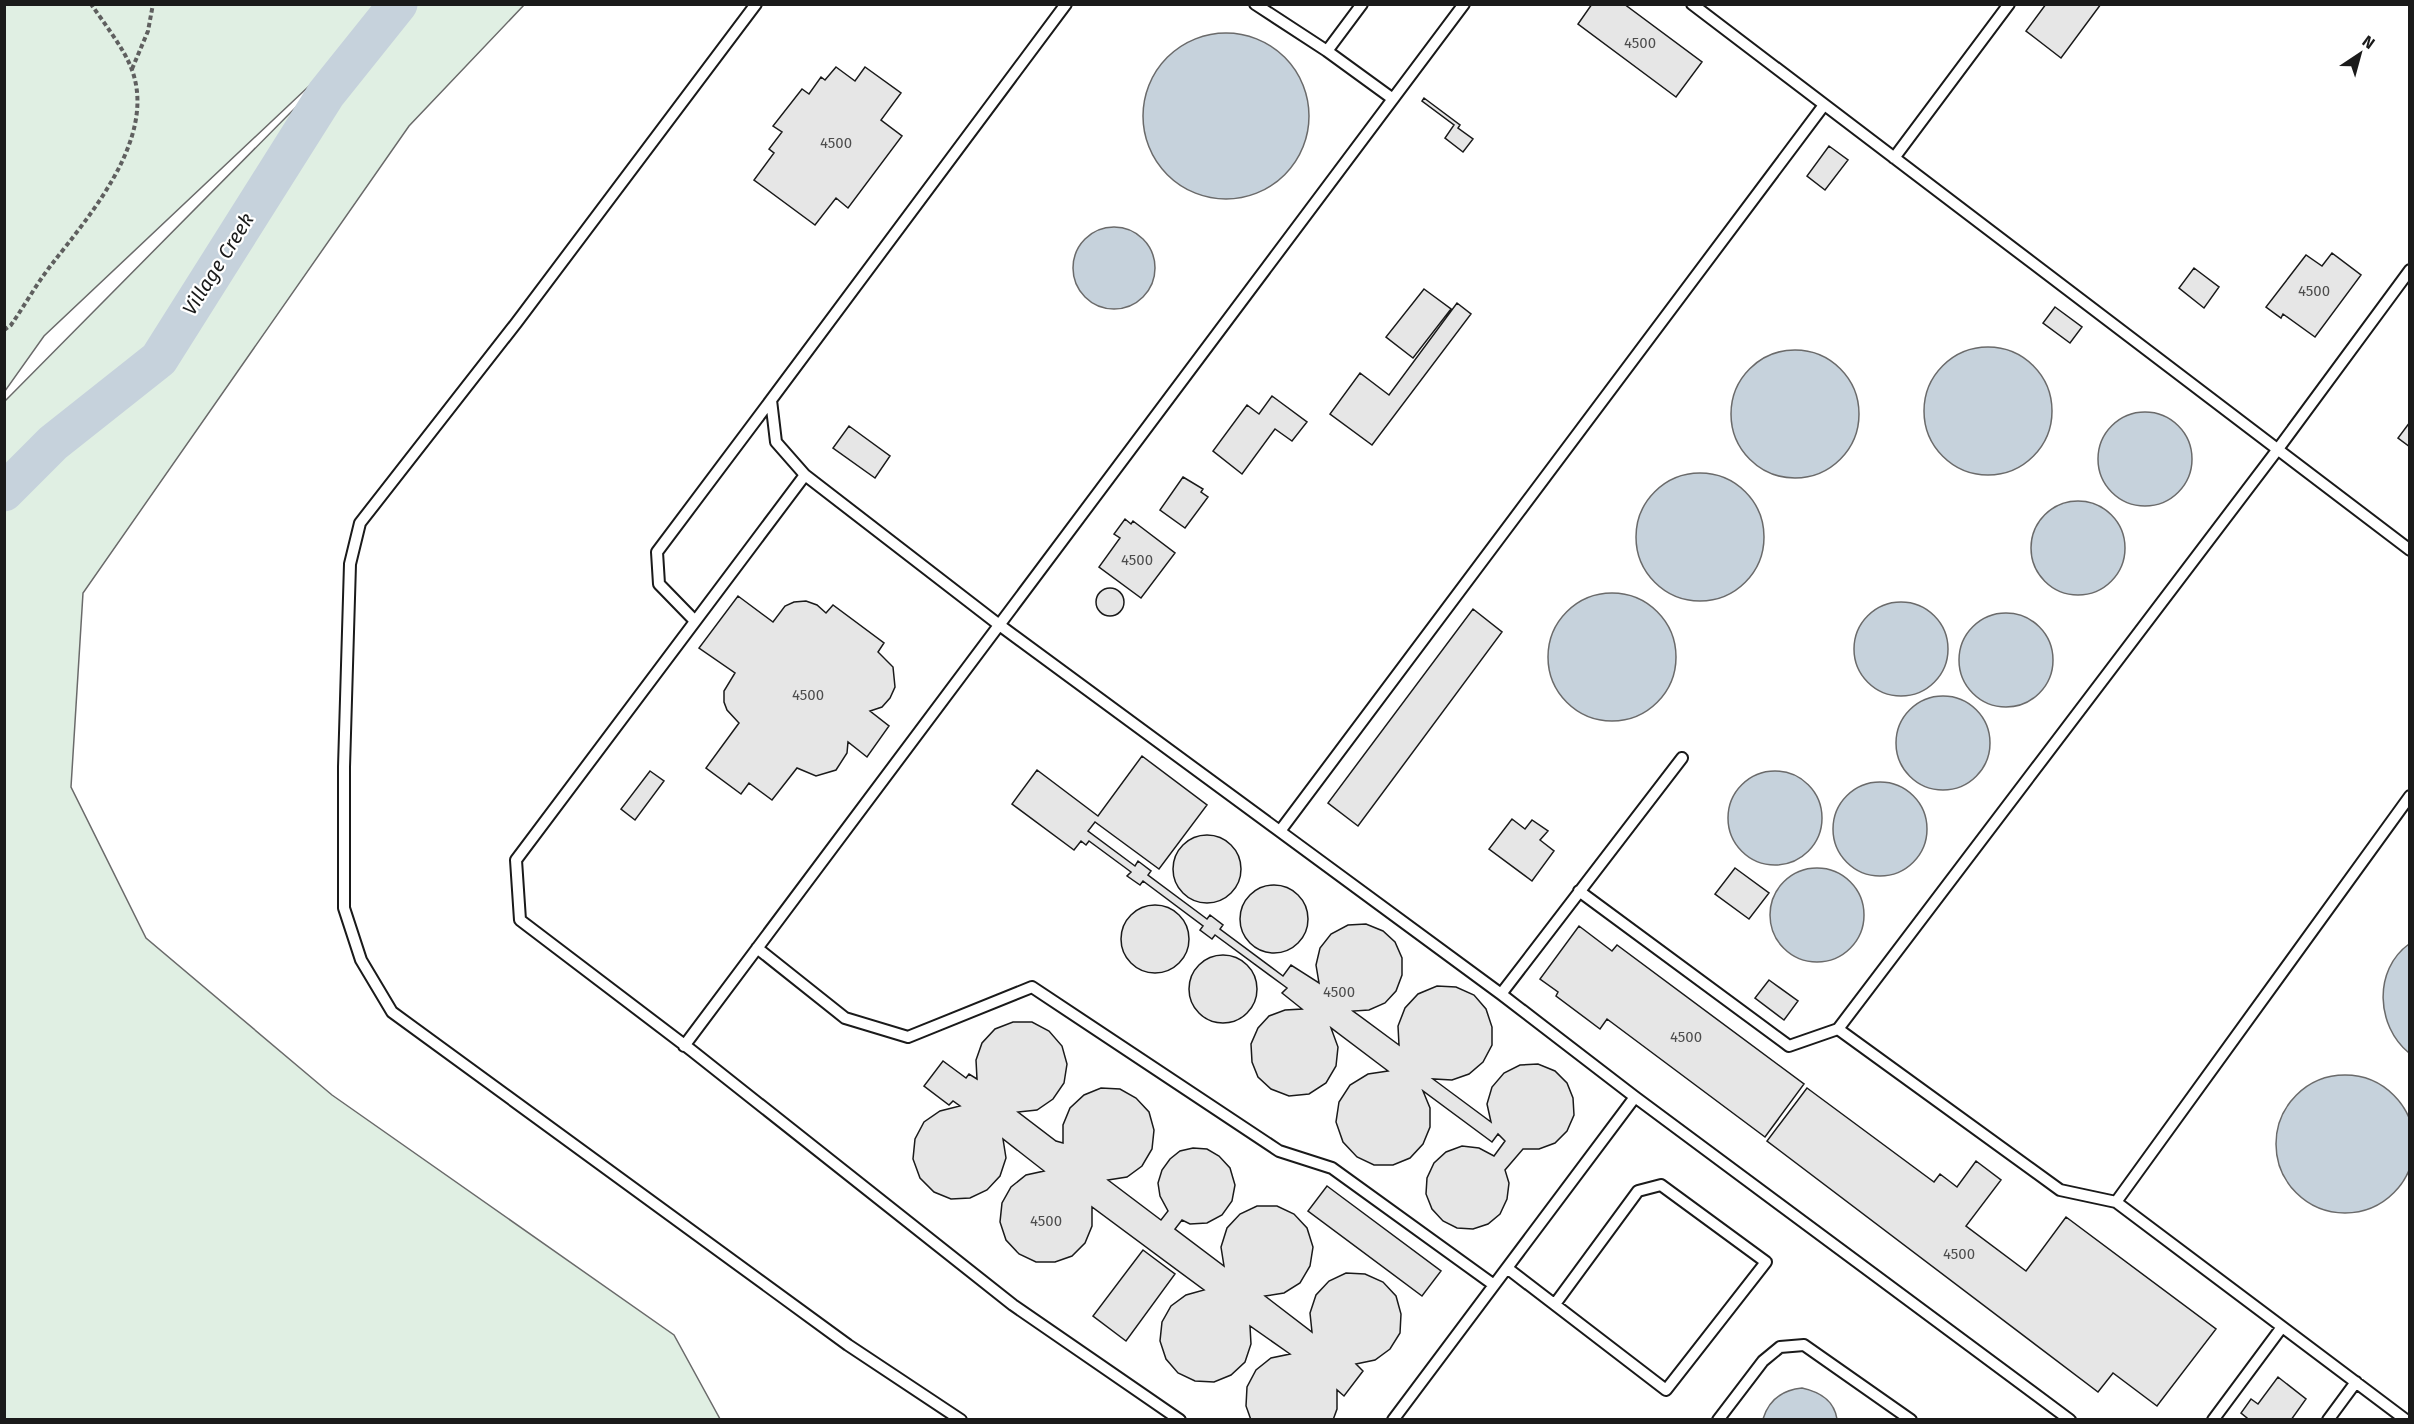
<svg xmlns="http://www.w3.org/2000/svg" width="2414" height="1424" font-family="'Fira Sans',sans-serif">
  <rect width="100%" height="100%" fill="#fff"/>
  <!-- green -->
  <path fill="#e0efe3" stroke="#6a6a6a" stroke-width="1.5" d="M5 4H395V5L44 336 5 391Z
    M397 5H524L409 126 83 593 71 787 146 938 332 1095 674 1335 720 1419H5V401Z"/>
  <!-- water -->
  <path fill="#c6d2dc" stroke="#6a6a6a" stroke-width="1.5" d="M1143 116a83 83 0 1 1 166 0a83 83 0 1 1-166 0Z
    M1073 268a41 41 0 1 1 82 0a41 41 0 1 1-82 0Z
    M1924 411a64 64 0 1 1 128 0a64 64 0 1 1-128 0Z
    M1731 414a64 64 0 1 1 128 0a64 64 0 1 1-128 0Z
    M2098 459a47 47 0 1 1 94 0a47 47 0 1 1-94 0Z
    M1636 537a64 64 0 1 1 128 0a64 64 0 1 1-128 0Z
    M2031 548a47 47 0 1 1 94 0a47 47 0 1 1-94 0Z
    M1548 657a64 64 0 1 1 128 0a64 64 0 1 1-128 0Z
    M1854 649a47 47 0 1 1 94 0a47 47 0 1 1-94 0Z
    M1959 660a47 47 0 1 1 94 0a47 47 0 1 1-94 0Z
    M1896 743a47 47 0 1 1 94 0a47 47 0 1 1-94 0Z
    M1728 818a47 47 0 1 1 94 0a47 47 0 1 1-94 0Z
    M1833 829a47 47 0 1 1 94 0a47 47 0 1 1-94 0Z
    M1770 915a47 47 0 1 1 94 0a47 47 0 1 1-94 0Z
    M2409 944V1053C2376 1026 2373 970 2409 944Z
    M2276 1144a69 69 0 1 1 138 0a69 69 0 1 1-138 0Z
    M1802 1388C1820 1392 1834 1400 1837 1419H1763C1769 1399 1782 1390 1802 1388Z"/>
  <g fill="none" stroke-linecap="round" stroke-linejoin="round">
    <!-- river -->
    <path stroke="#c6d2dc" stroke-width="39" d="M4 492 53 443 159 359 326 94 398 4"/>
  </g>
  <!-- building -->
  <path fill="#e6e6e6" stroke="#1a1a1a" stroke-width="1.5" d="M1592 4H1624L1702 62 1676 97 1578 24Z
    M2046 4H2101L2061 58 2026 31Z
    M836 67 855 81 865 67 901 93 881 120 902 136 848 208 836 198 815 225 754 180 774 153 769 149 782 132 773 126 802 89 809 94 821 77 825 80Z
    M1424 98 1460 125 1458 128 1473 139 1463 152 1445 138 1454 125 1422 101Z
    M1829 146 1848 160 1825 190 1807 176Z
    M2332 253 2361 275 2315 337 2283 314 2281 318 2266 307 2306 255 2322 266Z
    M2194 268 2219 287 2204 308 2179 288Z
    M1424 289 1451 309 1413 358 1386 337Z
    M1457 303 1471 314 1372 445 1330 414 1360 373 1389 395Z
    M2055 307 2082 327 2070 343 2043 323Z
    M1272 396 1307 422 1292 441 1275 429 1242 474 1213 451 1247 405 1259 414Z
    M2410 422V447L2398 438Z
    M849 426 890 456 875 478 833 448Z
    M1183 477 1203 489 1201 492 1208 497 1185 528 1160 510Z
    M1125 519 1131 524 1133 521 1175 553 1141 598 1099 567 1120 538 1114 534Z
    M1096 602a14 14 0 1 1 28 0a14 14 0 1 1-28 0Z
    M738 596 773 622 785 606 794 602 806 601 817 605 826 613 833 605 884 643 878 652 893 667 895 687 890 698 882 707 870 711 889 726 867 757 848 742 847 753 836 770 816 776 797 768 772 800 749 783 741 794 706 768 739 723 727 710 724 702V691L735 673 699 648Z
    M1473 609 1502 632 1358 826 1328 803Z
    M1142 756 1207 805 1159 869 1095 822 1088 831 1135 866 1138 861 1151 871 1148 875 1207 919 1210 915 1223 925 1220 929 1283 976 1291 965 1319 983 1316 965 1320 948 1331 934 1348 925 1366 924 1383 931 1395 942 1402 958V975L1396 991 1385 1003 1369 1010 1353 1011 1399 1045 1398 1026 1405 1008 1418 994 1437 986 1456 987 1474 995 1486 1009 1492 1027V1045L1483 1062 1469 1074 1452 1080 1433 1079 1491 1122 1487 1104 1492 1087 1504 1073 1520 1065 1538 1064 1555 1071 1567 1083 1573 1098 1574 1115 1567 1131 1555 1143 1539 1149H1523L1505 1170 1509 1183 1507 1199 1500 1214 1488 1224 1473 1229 1457 1228 1443 1221 1432 1209 1426 1194 1427 1178 1434 1163 1446 1152 1462 1146 1479 1148 1494 1156 1505 1141 1498 1134 1492 1142 1423 1091 1430 1108V1127L1423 1144 1410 1158 1393 1165H1374L1357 1157 1343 1142 1336 1122 1339 1102 1350 1085 1368 1074 1388 1071 1331 1028 1338 1047 1336 1066 1326 1083 1309 1094 1289 1096 1271 1089 1258 1077 1252 1062 1251 1044 1258 1028 1269 1016 1285 1010 1302 1009 1282 993 1287 988 1215 935 1212 939 1200 930 1203 926 1143 881 1140 885 1127 876 1131 872 1089 841 1086 845 1081 841 1074 850 1012 804 1037 770 1098 816Z
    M650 771 664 781 635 820 621 809Z
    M1512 819 1525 829 1532 820 1548 831 1540 840 1554 851 1532 881 1489 849Z
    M1173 869a34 34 0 1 1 68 0a34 34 0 1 1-68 0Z
    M1735 868 1769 893 1749 919 1715 894Z
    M1240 919a34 34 0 1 1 68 0a34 34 0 1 1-68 0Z
    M1121 939a34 34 0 1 1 68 0a34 34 0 1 1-68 0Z
    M1579 926 1612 951 1617 945 1804 1084 1765 1137 1607 1019 1600 1029 1556 996 1558 992 1540 979Z
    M1189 989a34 34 0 1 1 68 0a34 34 0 1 1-68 0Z
    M1769 980 1798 1001 1784 1020 1755 998Z
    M1013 1022H1032L1049 1031 1062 1046 1067 1064 1064 1083 1053 1099 1037 1110 1018 1112 1056 1141 1063 1143V1125L1070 1108 1084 1095 1101 1088 1120 1089 1136 1098 1149 1112 1154 1130 1152 1149 1142 1166 1127 1177 1108 1180 1161 1220 1168 1211 1160 1196 1158 1183 1162 1170 1170 1159 1180 1151 1193 1148 1207 1149 1219 1156 1230 1168 1235 1185 1232 1201 1222 1215 1207 1223 1190 1224 1182 1220 1175 1229 1224 1266 1221 1247 1227 1228 1240 1214 1257 1206H1277L1294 1214 1307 1228 1313 1247 1310 1266 1300 1283 1284 1293 1265 1296 1312 1332 1310 1313 1316 1295 1329 1281 1346 1273 1365 1274 1383 1282 1396 1296 1401 1314 1400 1333 1390 1349 1375 1360 1356 1364 1363 1371 1344 1396 1337 1390V1409L1333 1420H1251L1246 1406 1247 1387 1256 1370 1271 1358 1290 1354 1250 1326 1251 1344 1245 1362 1231 1375 1214 1382 1195 1381 1178 1373 1166 1359 1160 1341 1162 1322 1171 1306 1186 1295 1204 1290 1092 1207V1226L1085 1243 1072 1256 1055 1262H1036L1019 1254 1006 1240 1000 1222 1002 1203 1011 1187 1026 1175 1044 1171 1003 1139 1006 1158 1000 1176 987 1190 970 1198 951 1199 934 1192 920 1178 913 1159 915 1139 924 1122 940 1111 960 1106 953 1101 949 1105 924 1086 943 1061 966 1078 969 1074 977 1079 976 1060 982 1043 995 1029Z
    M1807 1088 1934 1182 1940 1174 1957 1187 1976 1161 2001 1180 1966 1226 2026 1271 2066 1217 2216 1329 2157 1406 2113 1373 2098 1392 1767 1141Z
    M1327 1186 1441 1271 1422 1296 1308 1211Z
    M1143 1250 1175 1274 1126 1341 1093 1316Z
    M2278 1377 2306 1399 2291 1420H2246L2247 1418 2241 1413 2251 1399 2258 1404Z"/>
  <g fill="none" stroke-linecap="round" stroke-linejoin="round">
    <!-- service casing -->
    <g stroke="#1a1a1a" stroke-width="14">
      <path id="service" d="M756 4 517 322 360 523 350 564 344 767V908L361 960 392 1012 848 1345 961 1420
        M1255 4 1327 51 1362 4
        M1692 4 2410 550
        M1327 51 1393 99
        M1894 158 2009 4
        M805 475 776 442 771 400 1066 4
        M695 621 659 584 657 552 771 400
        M1280 831 1824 105
        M1579 891 1789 1046 1838 1029
        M757 948 845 1018 908 1037 1032 987 1279 1151 1332 1168 1494 1285
        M1501 994 1682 758
        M684 1046 1464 4
        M2116 1202 2410 796
        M1507 1268 1666 1390 1766 1262 1661 1185 1638 1191 1555 1304
        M1180 1420 1013 1305 691 1050 520 920 516 860 805 475 998 624 1501 994 1635 1097 2070 1420
        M1393 1420 1635 1097
        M1718 1420 1763 1361 1780 1347 1804 1345 1911 1420
        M2213 1420 2282 1327
        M2328 1420 2356 1382
        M2406 1420 2116 1202 2060 1190 1838 1029 2278 449 2410 270"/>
    </g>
    <!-- path -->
    <path stroke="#5f5f5f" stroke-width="4" stroke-dasharray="4.5 3" stroke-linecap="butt" d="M132 69 148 31 153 4
      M4 330 11 325C25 305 37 283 52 264 90 215 157 138 132 70 125 50 104 23 91 4"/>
    <!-- service -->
    <use href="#service" stroke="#fff" stroke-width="10"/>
  </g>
  <g text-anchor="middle" stroke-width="4.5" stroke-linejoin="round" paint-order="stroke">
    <!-- number labels -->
    <g font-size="15" fill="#4d4d4d">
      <text x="1640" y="48">4500</text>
      <text x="836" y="148">4500</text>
      <text x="2314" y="296">4500</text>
      <text x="1137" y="565">4500</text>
      <text x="808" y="700">4500</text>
      <text x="1339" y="997">4500</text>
      <text x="1686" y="1042">4500</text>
      <text x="1046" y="1226">4500</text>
      <text x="1959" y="1259">4500</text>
    </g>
    <!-- water labels -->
    <g font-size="20" font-style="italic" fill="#1a1a1a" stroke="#fff">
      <text transform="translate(218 264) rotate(-58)" y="7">Village Creek</text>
    </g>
  </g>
  <!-- border -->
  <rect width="2414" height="1424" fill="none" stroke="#1a1a1a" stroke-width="12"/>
  <!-- north arrow -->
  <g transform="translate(2360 54) rotate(36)" stroke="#ffffff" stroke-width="4.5" paint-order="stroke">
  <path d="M0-4.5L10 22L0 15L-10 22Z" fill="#1a1a1a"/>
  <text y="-9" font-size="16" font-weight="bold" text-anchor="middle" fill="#1a1a1a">N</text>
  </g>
</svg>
